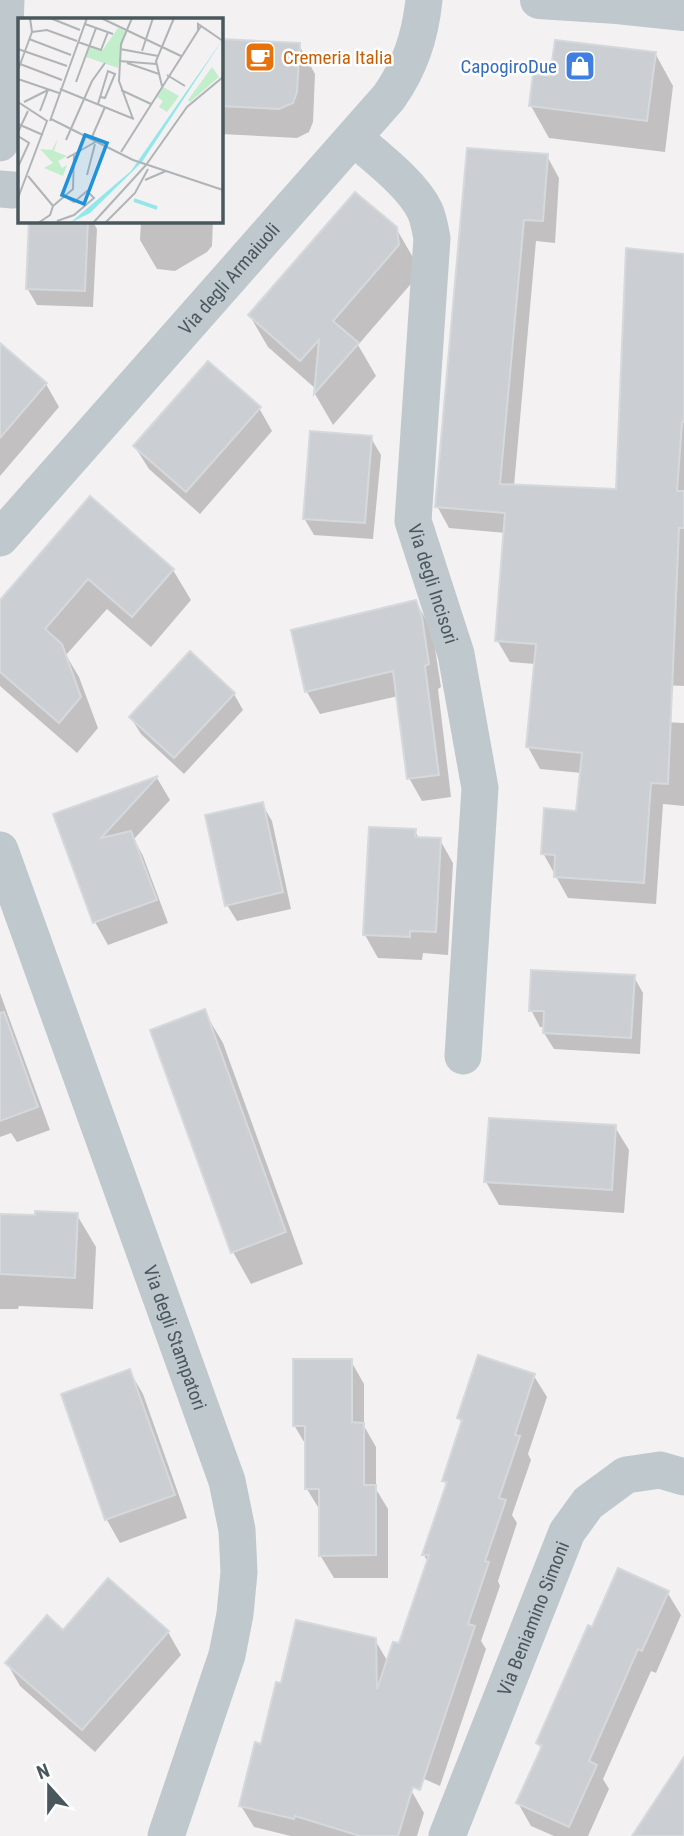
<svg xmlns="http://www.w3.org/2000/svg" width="684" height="1836" font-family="'Roboto Condensed',sans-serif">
  <rect width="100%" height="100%" fill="#f3f1f2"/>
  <!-- shadow -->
  <path fill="#0003" d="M220 41 299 45 315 74 313 122 309 132 297 138 220 134Z
    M655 53 673 86 665 152 549 138 531 106 552 78Z
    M468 150 547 156 559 178 555 243 536 241 514 486 617 491 684 256V686L621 683 619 720 684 723V806L663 804 656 904 568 898 543 853 578 812 582 773 540 769 528 747 535 664 510 662 497 640 506 533 449 528 437 506Z
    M31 220H92L97 229 93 307 37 305 27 288Z
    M141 220H213L212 246 207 252 175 271 157 269 140 240Z
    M396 228 415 261 416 278 358 345 376 376 333 425 315 394 316 389 268 347 250 316Z
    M0 346 46 384 59 407 0 476Z
    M259 408 272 431 200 514 149 469 135 447Z
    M371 438 381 455 373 539 314 535 304 518Z
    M90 499 173 570 191 600 151 647 107 609 66 655 79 677 98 728 77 753 0 686V602Z
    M416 602 429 625 434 642 441 687 438 689 451 797 422 801 409 778 398 696 320 714 307 692Z
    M234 694 243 710 184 774 141 734 131 718Z
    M157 778 170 800 134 839 143 856 168 923 108 945 95 922 55 815Z
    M262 804 272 821 291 909 237 921 227 905Z
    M415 831 419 839 440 840 453 863 448 955 423 953 422 960 378 958 365 935Z
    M634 977 643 993 640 1054 554 1049 544 1033 545 1027H540L531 1010Z
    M0 993 50 1130 17 1142 11 1133 0 1137Z
    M204 1011 223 1043 303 1264 251 1284 233 1252Z
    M615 1127 629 1150 624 1213 499 1205 486 1182Z
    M0 1215H77L96 1247 93 1309 19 1306 18 1309H0Z
    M351 1361 364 1384V1426L376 1447V1489L388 1509V1578H334L320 1555 321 1512 307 1489V1447L294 1425Z
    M130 1372 143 1394 187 1518 120 1543 107 1520 63 1395Z
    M534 1376 547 1397 528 1454 531 1460 512 1515 517 1523 498 1581 500 1586 481 1641 486 1649 440 1786 370 1755 411 1790 424 1813 417 1836H291L254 1827 241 1806 282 1685 375 1640 388 1662 400 1646 428 1562 424 1555 447 1486 444 1480 463 1425 459 1418Z
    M667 1592 681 1615 656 1673 651 1671 603 1779 609 1789 588 1836H554L531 1826 518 1803 542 1750 538 1743 593 1629Z
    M63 1632H168L181 1655 95 1752 20 1686 7 1663Z"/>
  <!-- building -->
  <path fill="#cbcfd3" stroke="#d5d9dc" stroke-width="2" d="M220 39 300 43 297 92 293 103 279 109 220 106Z
    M555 40 656 52 647 121 529 106 533 74 550 76Z
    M467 148 548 154 543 221 524 220 500 484 616 489 626 248 684 254V422H682L677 491H684V528H679L668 784 651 783 644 883 554 877 555 855 541 854 544 808 576 811 582 753 526 747 536 644 495 641 505 513 435 507Z
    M355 192 397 227 399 245 333 321 359 343 314 394 319 340 300 361 248 315Z
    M29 220H88L85 291 26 289Z
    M0 343 47 383 0 438Z
    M208 361 261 407 186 492 133 446Z
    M310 431 372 436 365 523 303 519Z
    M90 496 174 569 132 617 88 579 45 629 62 644 81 697 59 723 0 672V600Z
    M416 600 422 617 429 664 425 666 439 775 407 779 393 671 305 692 291 630Z
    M190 651 235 693 174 758 129 717Z
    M158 776 101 838 131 831 157 900 93 923 53 814Z
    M263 802 283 892 225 906 205 815Z
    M369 827 416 829 415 837 441 838 436 932 410 931V937L363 935Z
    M531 970 635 975 631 1038 543 1033 544 1011H529Z
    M205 1009 286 1232 231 1253 150 1030Z
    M4 1012 38 1107 0 1121V1013Z
    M489 1118 616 1125 612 1190 484 1182Z
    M35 1211 78 1213 75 1278 0 1274V1214L35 1215Z
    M478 1355 535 1374 515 1435 520 1436 499 1498 506 1500 485 1561 489 1562 468 1624 475 1626 420 1790 413 1787 398 1836H360L295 1816 294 1819 239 1806 255 1742 261 1744 276 1682 281 1683 296 1620 376 1638 377 1689 393 1642 399 1643 429 1555H422L447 1482 442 1481 462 1420 457 1418Z
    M293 1359H352V1422L364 1423V1485H376V1555L319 1556V1489H305V1426H293Z
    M130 1369 175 1495 105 1520 61 1394Z
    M618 1568 669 1591 642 1651 638 1649 589 1761 597 1765 569 1827 516 1803 542 1746 536 1743 588 1625 592 1627Z
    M108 1578 169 1631 82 1730 5 1663 47 1615 63 1630Z
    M684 1757V1836H632Z"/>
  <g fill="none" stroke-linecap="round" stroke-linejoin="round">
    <!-- minor -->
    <g stroke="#bec8cd" stroke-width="37">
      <path id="s1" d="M354 138C376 157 413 185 425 211 429 220 430 229 432 238L413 521 456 654 480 788 463 1056"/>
      <path d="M0 143 6 0"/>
      <path d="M0 189 13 190"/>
      <path id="s2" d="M0 538 389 97C410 67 420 37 424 0"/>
      <path id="s3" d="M0 850 227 1481 237 1530 239 1572 235 1614 227 1655 166 1836"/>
      <path id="s4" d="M447 1836 567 1532 588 1503 626 1475 660 1470 684 1477"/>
    </g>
    <!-- tertiary -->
    <path stroke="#bec8cd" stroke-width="38" d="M539 0 617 5 684 12"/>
  </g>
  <!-- icons -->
  <defs>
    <g id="cafe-square" transform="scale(1.575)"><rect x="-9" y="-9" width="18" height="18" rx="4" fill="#e8710a" stroke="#fff"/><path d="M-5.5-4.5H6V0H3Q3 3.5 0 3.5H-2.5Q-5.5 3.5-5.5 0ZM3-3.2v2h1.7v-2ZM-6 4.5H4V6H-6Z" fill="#fff"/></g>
    <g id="shop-square" transform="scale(1.575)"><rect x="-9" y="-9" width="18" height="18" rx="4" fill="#3f7fe0" stroke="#fff"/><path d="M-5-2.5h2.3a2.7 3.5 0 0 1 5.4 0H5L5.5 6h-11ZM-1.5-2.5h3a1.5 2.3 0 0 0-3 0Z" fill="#fff"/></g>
  </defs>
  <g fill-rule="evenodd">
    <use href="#cafe-square" x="260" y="57"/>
    <use href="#shop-square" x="580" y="66"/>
  </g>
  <g text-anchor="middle" stroke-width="5" stroke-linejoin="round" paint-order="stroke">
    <!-- food labels -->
    <g font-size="19" fill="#c56008" stroke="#fff" text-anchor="start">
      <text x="283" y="64">Cremeria Italia</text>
    </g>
    <!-- shop labels -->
    <g font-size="19" fill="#366cbe" stroke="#fff" text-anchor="end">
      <text x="557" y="73">CapogiroDue</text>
    </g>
    <!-- street labels -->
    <g font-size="19" fill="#4a585e" stroke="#fff">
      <text dy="7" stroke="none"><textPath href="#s2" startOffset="346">Via degli Armaiuoli</textPath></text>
      <text dy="7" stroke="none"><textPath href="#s1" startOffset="480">Via degli Incisori</textPath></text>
      <text dy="7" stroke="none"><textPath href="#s3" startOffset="518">Via degli Stampatori</textPath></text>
      <text dy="7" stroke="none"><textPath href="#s4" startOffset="234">Via Beniamino Simoni</textPath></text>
    </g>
  </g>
  <!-- overview -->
  <g transform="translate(18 18)">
    <rect width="205" height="205" fill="#f3f1f2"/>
    <path d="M100 10 107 13 100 50 68 39 72 29 84 33ZM194 49 201 59 172 84 170 82ZM145 69 161 78 149 94 141 89 145 83 139 79ZM40 120 36 133 49 138 40 143 44 150 49 147 45 158 26 150 35 145 22 131 34 132Z" fill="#c2eecc"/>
    <path d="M205 21 124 144 72 195 52 205 113 153Z" fill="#91e7e9"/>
    <path fill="none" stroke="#91e7e9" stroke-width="3.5" d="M116 182 139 190"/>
    <path fill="none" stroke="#afb4b7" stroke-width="2" d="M32 0 62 12M83 0 163 38M114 0 103 26 101 63 115 101M67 6 95 16M180 12V6L205 23M14 14 29 12 59 23M11 21 53 37M60 24 83 32 90 14M0 31 49 48M102 31 140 38M124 33 135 0M101 43 138 46M109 45 141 56M2 46 44 62M0 52 14 14 12 0M149 57 167 68M0 61 41 75M58 64 78 10M144 68 138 43 156 0M42 71 116 101M103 72 133 86M0 84 29 103 0 180M6 84 30 72M80 86 90 53 97 56 87 80 83 79M22 93 30 72M33 101 115 142 205 172M32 103 69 0M0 106 25 117M0 114 10 93M0 118 11 125 0 149M74 119 87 89M48 122 74 63 87 45M103 134 183 8M49 140 81 122M128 147 169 89 205 59M69 157 77 126M10 158 35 188M127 162 148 153M35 188 55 171 56 137M39 203 56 197 76 180 69 173 56 184 49 180M20 205 32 197 35 188M75 205 128 147M87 205 117 175 130 151"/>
    <path fill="#2292d8" fill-opacity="0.15" stroke="#2292d8" stroke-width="3.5" d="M67 117 89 125 66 186 44 177Z"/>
    <rect width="205" height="205" fill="none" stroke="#4a585e" stroke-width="3.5"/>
  </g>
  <!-- north arrow -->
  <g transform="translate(49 1787) rotate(339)" stroke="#ffffff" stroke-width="5" paint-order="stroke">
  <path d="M0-5L12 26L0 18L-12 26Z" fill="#4a585e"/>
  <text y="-10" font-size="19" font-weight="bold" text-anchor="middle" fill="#4a585e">N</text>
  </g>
</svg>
